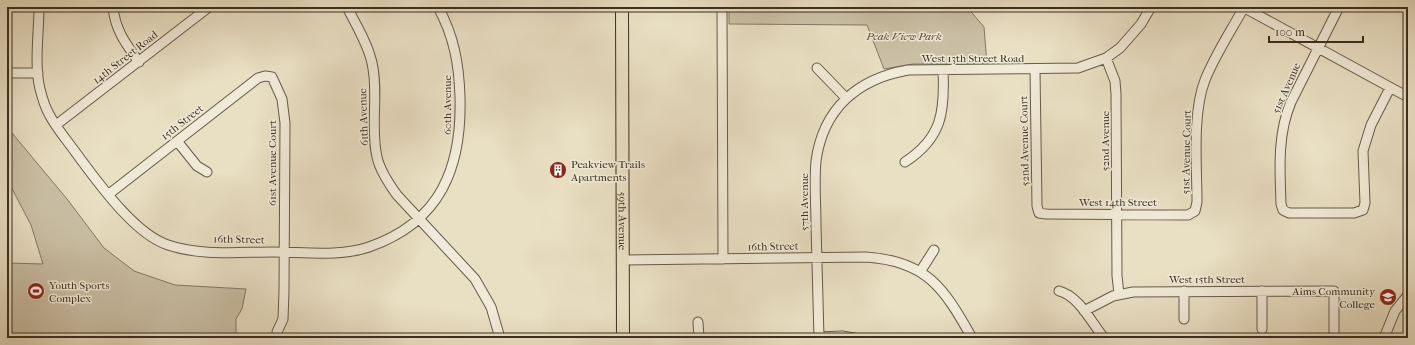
<svg xmlns="http://www.w3.org/2000/svg" width="1415" height="345" font-family="'IM FELL French Canon',serif">
  <rect width="100%" height="100%" fill="#e9dfc3"/>
  <filter id="stains"><feTurbulence type="fractalNoise" baseFrequency=".005" numOctaves="4"/><feColorMatrix values="0 0 0 0 .2 0 0 0 0 .09 0 0 0 0 .02 0 0 0 .5 -.17"/></filter>
  <radialGradient id="worn" r=".72"><stop offset=".6" stop-color="#630" stop-opacity="0"/><stop offset="1" stop-color="#630" stop-opacity=".3"/></radialGradient>
  <!-- green -->
  <path fill="#cbc1a7" stroke="#837864" d="M729 7H967L984 27 987 64H913L884 69 867 25 729 24Z
    M7 127 67 199 104 248 134 271 175 285 246 289 242 309 236 319V338H7V263L43 264 31 225 7 179Z"/>
  <g fill="none" stroke-linecap="round" stroke-linejoin="round">
    <!-- minor casing -->
    <g stroke="#665b49" stroke-width="11">
      <path id="minor" d="M39 7C39 32 34 65 40 89 42 97 45 107 49 114 56 128 67 140 76 153 97 181 134 234 168 245 200 256 239 252 273 252 303 252 340 257 369 247 441 222 462 167 460 97 459 64 454 36 438 7
        M113 7C115 30 126 44 139 62
        M347 7C356 25 368 44 372 63 379 93 370 127 377 157 380 171 389 184 397 195L475 279 491 307 500 338
        M722 7 723 259
        M1243 7 1408 97
        M1339 7 1291 102C1277 135 1280 170 1281 204L1283 210 1289 213H1354L1363 210 1365 203 1363 151 1371 125 1390 88
        M1106 58 1115 81 1116 94 1117 276 1119 294
        M817 68 846 98
        M1035 70 1037 206 1039 213 1046 214 1188 215 1195 211 1197 202C1197 166 1192 113 1205 80 1215 55 1231 31 1244 7
        M7 73H38
        M56 125 209 7
        M177 141 197 166 207 172
        M905 162C942 138 945 112 943 70
        M109 194 258 78 265 76 272 77 282 99 285 123 284 291 283 319 277 332
        M623 260 866 257C927 261 944 288 972 338
        M920 272 934 250
        M1059 291C1079 296 1091 322 1104 338
        M1184 291V319
        M1262 291V329
        M1084 311 1113 296 1133 292 1334 291V338
        M698 322 699 338
        M819 337 842 336 854 338
        M819 338C818 300 817 263 816 225 816 204 814 182 816 161 823 109 857 79 908 70L1078 68 1106 58 1120 48 1141 24 1151 7
        M1384 338 1395 311 1408 295"/>
    </g>
    <!-- major casing -->
    <g stroke="#3b2f20" stroke-width="14">
      <g id="major">
        <path id="s1" d="M622 7 623 338"/>
      </g>
    </g>
    <!-- minor -->
    <use href="#minor" stroke="#f1ead8" stroke-width="9"/>
    <!-- major -->
    <use href="#major" stroke="#e9dfc3" stroke-width="12"/>
  </g>
  <!-- icons -->
  <defs>
    <g id="building-disc" transform="scale(0.9)"><circle r="9.5" fill="#8f2418" stroke="#f1ead8"/><path d="M-4-6H4V6H1V3H-1V6H-4ZM-2.5-4.3h1.7v1.8h-1.7ZM.8-4.3h1.7v1.8H.8ZM-2.5-1h1.7V.8h-1.7ZM.8-1h1.7V.8H.8Z" fill="#fff"/></g>
    <g id="stadium-disc" transform="scale(0.9)"><circle r="9.5" fill="#8f2418" stroke="#f1ead8"/><path d="M0-5a6.5 5 0 1 0 0 10a6.5 5 0 1 0 0-10ZM-3.5-1.8h7v3.6h-7Z" fill="#fff"/></g>
    <g id="university-disc" transform="scale(0.9)"><circle r="9.5" fill="#8f2418" stroke="#f1ead8"/><path d="M0-5L7-2L0 1L-7-2ZM-4 1L0 2.5L4 1V4Q0 6-4 4Z" fill="#fff"/></g>
  </defs>
  <g fill-rule="evenodd">
    <use href="#building-disc" x="558" y="170"/>
    <use href="#stadium-disc" x="36" y="291"/>
    <use href="#university-disc" x="1388" y="297"/>
  </g>
  <g text-anchor="middle" stroke-width="3" stroke-linejoin="round" paint-order="stroke">
    <!-- park labels -->
    <g font-size="11" font-style="italic" fill="#584c3b" stroke="#f1ead8">
      <text x="904" y="40">Peak View Park</text>
    </g>
    <!-- street labels -->
    <g font-size="11" fill="#3b2f20" stroke="#f1ead8">
      <text transform="translate(125 57) rotate(-38)" y="4">14th Street Road</text>
      <text x="973" y="62">West 13th Street Road</text>
      <text transform="translate(1286 88) rotate(-66)" y="4">51st Avenue</text>
      <text transform="translate(447 105) rotate(-90)" y="4">60th Avenue</text>
      <text transform="translate(363 117) rotate(-92)" y="4">61th Avenue</text>
      <text transform="translate(182 122) rotate(-38)" y="4">15th Street</text>
      <text transform="translate(1024 141) rotate(-91)" y="4">52nd Avenue Court</text>
      <text transform="translate(1105 141) rotate(-90)" y="4">52nd Avenue</text>
      <text transform="translate(1186 152) rotate(-89)" y="4">51st Avenue Court</text>
      <text transform="translate(272 163) rotate(-90)" y="4">61st Avenue Court</text>
      <text transform="translate(804 202) rotate(-90)" y="4">57th Avenue</text>
      <text x="1118" y="206">West 14th Street</text>
      <text dy="4" stroke="none"><textPath href="#s1" startOffset="214">59th Avenue</textPath></text>
      <text transform="translate(239 239) rotate(1)" y="4">16th Street</text>
      <text transform="translate(773 246) rotate(-1)" y="4">16th Street</text>
      <text x="1207" y="283">West 15th Street</text>
    </g>
    <!-- poi labels -->
    <g font-size="11" fill="#3b2f20" stroke="#f1ead8" text-anchor="start">
      <text x="571" y="168">Peakview Trails<tspan x="571" dy="13">Apartments</tspan></text>
      <text x="49" y="289">Youth Sports<tspan x="49" dy="13">Complex</tspan></text>
      <text x="1375" y="295" text-anchor="end">Aims Community<tspan x="1375" dy="13">College</tspan></text>
    </g>
  </g>
  <!-- margin -->
  <rect width="1415" height="345" fill="none" stroke="#e9dfc3" stroke-width="24"/>
  <rect x="8" y="8" width="1399" height="329" fill="none" stroke="#3b2f20" stroke-width="2"/>
  <rect x="12" y="12" width="1391" height="321" fill="none" stroke="#3b2f20"/>
  <!-- scale -->
  <path d="M1269 36v6h94v-6" fill="none" stroke="#3b2f20" stroke-width="2"/>
  <text x="1275" y="36" font-size="12" fill="#3b2f20" stroke="#f1ead8" stroke-width="3" paint-order="stroke">100 m</text>
  <rect width="100%" height="100%" filter="url(#stains)"/>
  <rect width="100%" height="100%" fill="url(#worn)"/>
</svg>
